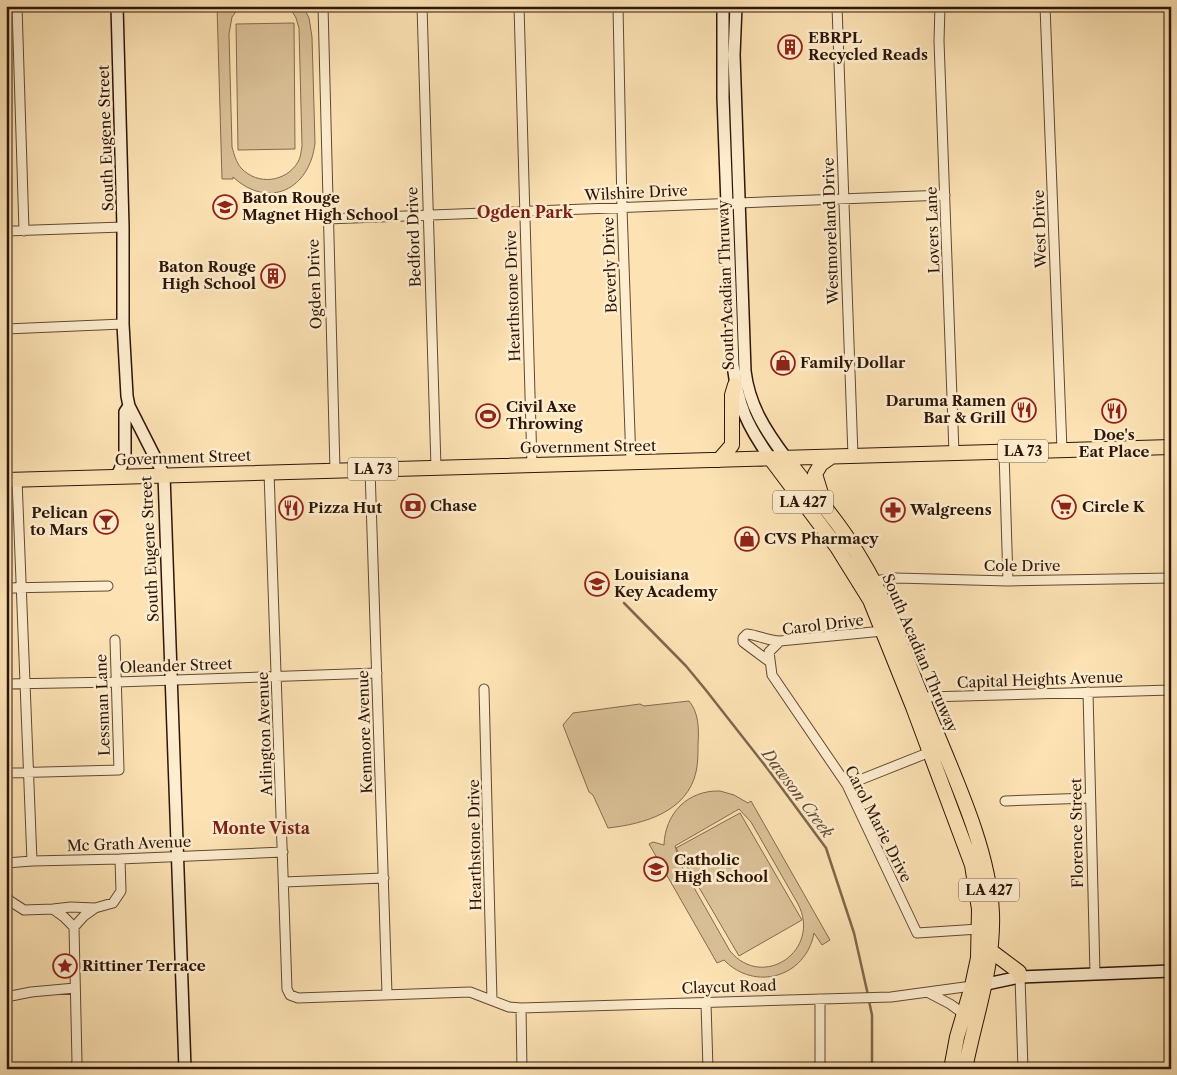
<svg xmlns="http://www.w3.org/2000/svg" width="1177" height="1075" font-family="'Libre Caslon Text',serif">
  <rect width="100%" height="100%" fill="#fde3b4"/>
  <filter id="stains"><feTurbulence type="fractalNoise" baseFrequency=".004" numOctaves="4"/><feColorMatrix values="0 0 0 0 .2 0 0 0 0 .09 0 0 0 0 .02 0 0 0 .5 -.17"/></filter>
  <radialGradient id="worn" r=".72"><stop offset=".6" stop-color="#630" stop-opacity="0"/><stop offset="1" stop-color="#630" stop-opacity=".3"/></radialGradient>
  <!-- green -->
  <path fill="#dac097" stroke="#846b50" fill-rule="evenodd" d="M217 6H240L232 17 229 34 232 147C234 154 236 162 241 168 258 186 286 182 298 162 301 157 301 151 302 146L299 28 296 18 289 6H303L309 18 312 37 315 143C310 189 269 210 233 177V179H222Z
    M294 23 295 149 238 150 236 24Z
    M689 701C699 713 699 729 698 745 698 754 698 763 696 772 687 812 644 824 608 828L593 795 589 792 563 725 573 713 640 704 644 706Z
    M720 791 734 795 748 803 751 801 830 940 822 945 814 933C806 977 755 992 724 960L717 963 649 844 653 842 664 845C665 814 687 790 720 791ZM739 809 751 822 798 904C822 950 763 991 730 951L680 863 675 846Z
    M740 813 802 920 739 956 676 848Z"/>
  <g fill="none" stroke-linecap="round" stroke-linejoin="round">
    <!-- stream -->
    <path stroke="#7f674c" stroke-width="2.5" d="M624 603 686 666 705 689 767 768 826 848 854 933 868 995
      M869 1001 872 1015V1069"/>
    <!-- street casing -->
    <g stroke="#614933" stroke-width="11">
      <path id="street" d="M17 6 24 231
        M323 6 335 470
        M422 6 436 467
        M519 6 532 465
        M618 6 622 208 631 462
        M837 6 853 456
        M940 6 939 41 954 453
        M1045 6 1062 450
        M327 219 945 195
        M6 231 123 227
        M6 329 123 324
        M1004 452 1008 581
        M370 469 387 994
        M269 472 287 989 290 995 298 998 470 992 509 1007 521 1008 891 997 972 986
        M17 479 32 861
        M874 581 896 578 1008 581 1171 578
        M6 588 108 586
        M883 631 780 641 769 652 772 675 847 785 917 933 979 929
        M770 662 743 642V638L747 634C758 635 768 641 780 641
        M6 684 117 682 377 673
        M484 689 492 1000
        M1088 692 1095 973
        M920 702 927 697 1171 690
        M6 773 119 770 115 640
        M847 785 935 750
        M1005 801 1090 798
        M6 863 32 861 120 859 283 852
        M284 882 384 878
        M6 895 10 901 24 910 53 909 64 917 74 927 77 1062 74 1069
        M53 909 71 907 95 908
        M74 927 84 916 95 908 113 903 121 891 120 859
        M1020 977 1023 1069
        M929 993 950 1004 964 1014
        M6 997 31 992 75 988
        M706 1003 708 1069
        M521 1008 522 1069
        M820 1069V999"/>
    </g>
    <!-- secondary casing -->
    <g stroke="#2d1608" stroke-width="14">
      <path id="secondary" d="M117 6 123 227V324L127 396 129 406 164 475 185 1069
        M723 6V97L733 365C738 406 747 425 770 458
        M736 6 734 55 745 371C749 405 765 430 786 458
        M117 476 125 458V412L129 406
        M977 986 1020 977 1171 971"/>
    </g>
    <!-- primary casing -->
    <g stroke="#2d1608" stroke-width="16">
      <path id="primary" d="M770 458 837 547 870 600 913 707 972 865 979 909 978 958 972 986 957 1037 951 1069
        M786 458C811 491 841 524 862 561 889 605 904 655 924 702 949 766 989 845 992 913 994 967 975 1017 965 1069
        M719 460 732 445V395L735 385
        M6 480 1171 447
        M823 500 815 474 821 464 831 457
        M991 951 1019 972 1020 977"/>
    </g>
    <!-- street -->
    <use href="#street" stroke="#feedce" stroke-width="9"/>
    <!-- secondary -->
    <use href="#secondary" stroke="#feedce" stroke-width="11"/>
    <!-- primary -->
    <use href="#primary" stroke="#fde3b4" stroke-width="14"/>
  </g>
  <!-- icons -->
  <defs>
    <g id="building-ring" transform="scale(1.25)"><circle r="9.5" fill="#feedce" stroke="#8f2418" stroke-width="1.5"/><path d="M-4-6H4V6H1V3H-1V6H-4ZM-2.5-4.3h1.7v1.8h-1.7ZM.8-4.3h1.7v1.8H.8ZM-2.5-1h1.7V.8h-1.7ZM.8-1h1.7V.8H.8Z" fill="#8f2418"/></g>
    <g id="school-ring" transform="scale(1.25)"><circle r="9.5" fill="#feedce" stroke="#8f2418" stroke-width="1.5"/><path d="M0-5L7-2L0 1L-7-2ZM-4 1L0 2.5L4 1V4Q0 6-4 4Z" fill="#8f2418"/></g>
    <g id="shop-ring" transform="scale(1.25)"><circle r="9.5" fill="#feedce" stroke="#8f2418" stroke-width="1.5"/><path d="M-5-2.5h2.3a2.7 3.5 0 0 1 5.4 0H5L5.5 6h-11ZM-1.5-2.5h3a1.5 2.3 0 0 0-3 0Z" fill="#8f2418"/></g>
    <g id="restaurant-ring" transform="scale(1.25)"><circle r="9.5" fill="#feedce" stroke="#8f2418" stroke-width="1.5"/><path d="M-5-6h1v4h1v-4h1v4h1v-4h1v5L-1.5 .5V6h-2V.5L-5-1ZM5-6V6H3V1.5H1.5Q1.5-4 5-6Z" fill="#8f2418"/></g>
    <g id="stadium-ring" transform="scale(1.25)"><circle r="9.5" fill="#feedce" stroke="#8f2418" stroke-width="1.5"/><path d="M0-5a6.5 5 0 1 0 0 10a6.5 5 0 1 0 0-10ZM-3.5-1.8h7v3.6h-7Z" fill="#8f2418"/></g>
    <g id="bank-ring" transform="scale(1.25)"><circle r="9.5" fill="#feedce" stroke="#8f2418" stroke-width="1.5"/><path d="M-6-4H6V4H-6ZM0-2.3a2.3 2.3 0 1 0 0 4.6a2.3 2.3 0 1 0 0-4.6Z" fill="#8f2418"/></g>
    <g id="supermarket-ring" transform="scale(1.25)"><circle r="9.5" fill="#feedce" stroke="#8f2418" stroke-width="1.5"/><path d="M-6-5.5h2.5l.6 2H6L4.5 2H-2.5L-4.4-4H-6ZM-1.5 3.2a1.3 1.3 0 1 0 .1 0ZM3 3.2a1.3 1.3 0 1 0 .1 0Z" fill="#8f2418"/></g>
    <g id="pharmacy-ring" transform="scale(1.25)"><circle r="9.5" fill="#feedce" stroke="#8f2418" stroke-width="1.5"/><path d="M-2-6h4v4h4v4h-4v4h-4v-4h-4v-4h4Z" fill="#8f2418"/></g>
    <g id="bar-ring" transform="scale(1.25)"><circle r="9.5" fill="#feedce" stroke="#8f2418" stroke-width="1.5"/><path d="M-6-5H6L.8 .8V4.5H3.5V6h-7V4.5H-.8V.8Z" fill="#8f2418"/></g>
    <g id="sight-ring" transform="scale(1.25)"><circle r="9.5" fill="#feedce" stroke="#8f2418" stroke-width="1.5"/><path d="M0-6L1.8-2.2L6-1.7L2.9 1.2L3.7 5.4L0 3.3L-3.7 5.4L-2.9 1.2L-6-1.7L-1.8-2.2Z" fill="#8f2418"/></g>
  </defs>
  <g fill-rule="evenodd">
    <use href="#building-ring" x="790" y="47"/>
    <use href="#school-ring" x="225" y="207"/>
    <use href="#building-ring" x="273" y="276"/>
    <use href="#shop-ring" x="783" y="363"/>
    <use href="#restaurant-ring" x="1024" y="410"/>
    <use href="#restaurant-ring" x="1114" y="411"/>
    <use href="#stadium-ring" x="488" y="416"/>
    <use href="#bank-ring" x="413" y="506"/>
    <use href="#supermarket-ring" x="1064" y="507"/>
    <use href="#restaurant-ring" x="291" y="508"/>
    <use href="#pharmacy-ring" x="893" y="510"/>
    <use href="#bar-ring" x="106" y="522"/>
    <use href="#shop-ring" x="747" y="539"/>
    <use href="#school-ring" x="597" y="584"/>
    <use href="#school-ring" x="656" y="869"/>
    <use href="#sight-ring" x="65" y="966"/>
  </g>
  <g text-anchor="middle" stroke-width="5" stroke-linejoin="round" paint-order="stroke">
    <!-- shield labels -->
    <g fill="#feedce" stroke="#6c5643" stroke-width="1">
      <rect x="998" y="439.5" width="50" height="23" rx="4"/>
      <rect x="348" y="457.5" width="50" height="23" rx="4"/>
      <rect x="773" y="490.5" width="60" height="23" rx="4"/>
      <rect x="959" y="878.5" width="60" height="23" rx="4"/>
    </g>
    <g font-size="14" font-weight="bold" fill="#2d1608">
      <text x="1023" y="456">LA 73</text>
      <text x="373" y="474">LA 73</text>
      <text x="803" y="507">LA 427</text>
      <text x="989" y="895">LA 427</text>
    </g>
    <!-- poi labels -->
    <g font-size="15" font-weight="bold" fill="#2d1608" stroke="#feedce" text-anchor="start">
      <text x="808" y="43">EBRPL<tspan x="808" dy="17">Recycled Reads</tspan></text>
      <text x="242" y="203">Baton Rouge<tspan x="242" dy="17">Magnet High School</tspan></text>
      <text x="256" y="272" text-anchor="end">Baton Rouge<tspan x="256" dy="17">High School</tspan></text>
      <text x="800" y="368">Family Dollar</text>
      <text x="1006" y="406" text-anchor="end">Daruma Ramen<tspan x="1006" dy="17">Bar &amp; Grill</tspan></text>
      <text x="506" y="412">Civil Axe<tspan x="506" dy="17">Throwing</tspan></text>
      <text x="1114" y="440" text-anchor="middle">Doe's<tspan x="1114" dy="17">Eat Place</tspan></text>
      <text x="430" y="511">Chase</text>
      <text x="1082" y="512">Circle K</text>
      <text x="308" y="513">Pizza Hut</text>
      <text x="910" y="515">Walgreens</text>
      <text x="88" y="518" text-anchor="end">Pelican<tspan x="88" dy="17">to Mars</tspan></text>
      <text x="764" y="544">CVS Pharmacy</text>
      <text x="614" y="580">Louisiana<tspan x="614" dy="17">Key Academy</tspan></text>
      <text x="674" y="865">Catholic<tspan x="674" dy="17">High School</tspan></text>
      <text x="82" y="971">Rittiner Terrace</text>
    </g>
    <!-- street labels -->
    <g font-size="15" fill="#2d1608" stroke="#feedce">
      <text transform="translate(106 138) rotate(-92)" y="5">South Eugene Street</text>
      <text transform="translate(636 193) rotate(-3)" y="5">Wilshire Drive</text>
      <text transform="translate(1040 229) rotate(-92)" y="5">West Drive</text>
      <text transform="translate(933 230) rotate(-92)" y="5">Lovers Lane</text>
      <text transform="translate(831 231) rotate(-92)" y="5">Westmoreland Drive</text>
      <text transform="translate(414 237) rotate(-92)" y="5">Bedford Drive</text>
      <text transform="translate(610 265) rotate(-92)" y="5">Beverly Drive</text>
      <text transform="translate(315 284) rotate(-92)" y="5">Ogden Drive</text>
      <text transform="translate(726 285) rotate(-92)" y="5">South Acadian Thruway</text>
      <text transform="translate(513 296) rotate(-92)" y="5">Hearthstone Drive</text>
      <text transform="translate(588 447) rotate(-1)" y="5">Government Street</text>
      <text transform="translate(183 458) rotate(-2)" y="5">Government Street</text>
      <text transform="translate(150 549) rotate(-93)" y="5">South Eugene Street</text>
      <text x="1022" y="571">Cole Drive</text>
      <text transform="translate(823 625) rotate(-7)" y="5">Carol Drive</text>
      <text transform="translate(920 653) rotate(67)" y="5">South Acadian Thruway</text>
      <text transform="translate(176 666) rotate(-2)" y="5">Oleander Street</text>
      <text transform="translate(1040 680) rotate(-2)" y="5">Capital Heights Avenue</text>
      <text transform="translate(103 705) rotate(-92)" y="5">Lessman Lane</text>
      <text transform="translate(365 732) rotate(-92)" y="5">Kenmore Avenue</text>
      <text transform="translate(265 734) rotate(-92)" y="5">Arlington Avenue</text>
      <text transform="translate(878 824) rotate(63)" y="5">Carol Marie Drive</text>
      <text transform="translate(1077 833) rotate(-91)" y="5">Florence Street</text>
      <text transform="translate(129 844) rotate(-2)" y="5">Mc Grath Avenue</text>
      <text transform="translate(475 845) rotate(-91)" y="5">Hearthstone Drive</text>
      <text transform="translate(729 987) rotate(-2)" y="5">Claycut Road</text>
    </g>
    <!-- neighbourhood labels -->
    <g font-size="16" font-weight="bold" fill="#7a1f14" stroke="#feedce">
      <text x="525" y="218">Ogden Park</text>
      <text x="261" y="834">Monte Vista</text>
    </g>
    <!-- water labels -->
    <g font-size="16" font-style="italic" fill="#644c36" stroke="#feedce">
      <text transform="translate(798 793) rotate(53)" y="6">Dawson Creek</text>
    </g>
  </g>
  <!-- margin -->
  <rect width="1177" height="1075" fill="none" stroke="#fde3b4" stroke-width="25"/>
  <rect x="8" y="8" width="1162" height="1060" fill="none" stroke="#2d1608" stroke-width="2.5"/>
  <rect x="12" y="12" width="1152" height="1050" fill="none" stroke="#2d1608"/>
  <rect width="100%" height="100%" filter="url(#stains)"/>
  <rect width="100%" height="100%" fill="url(#worn)"/>
</svg>
